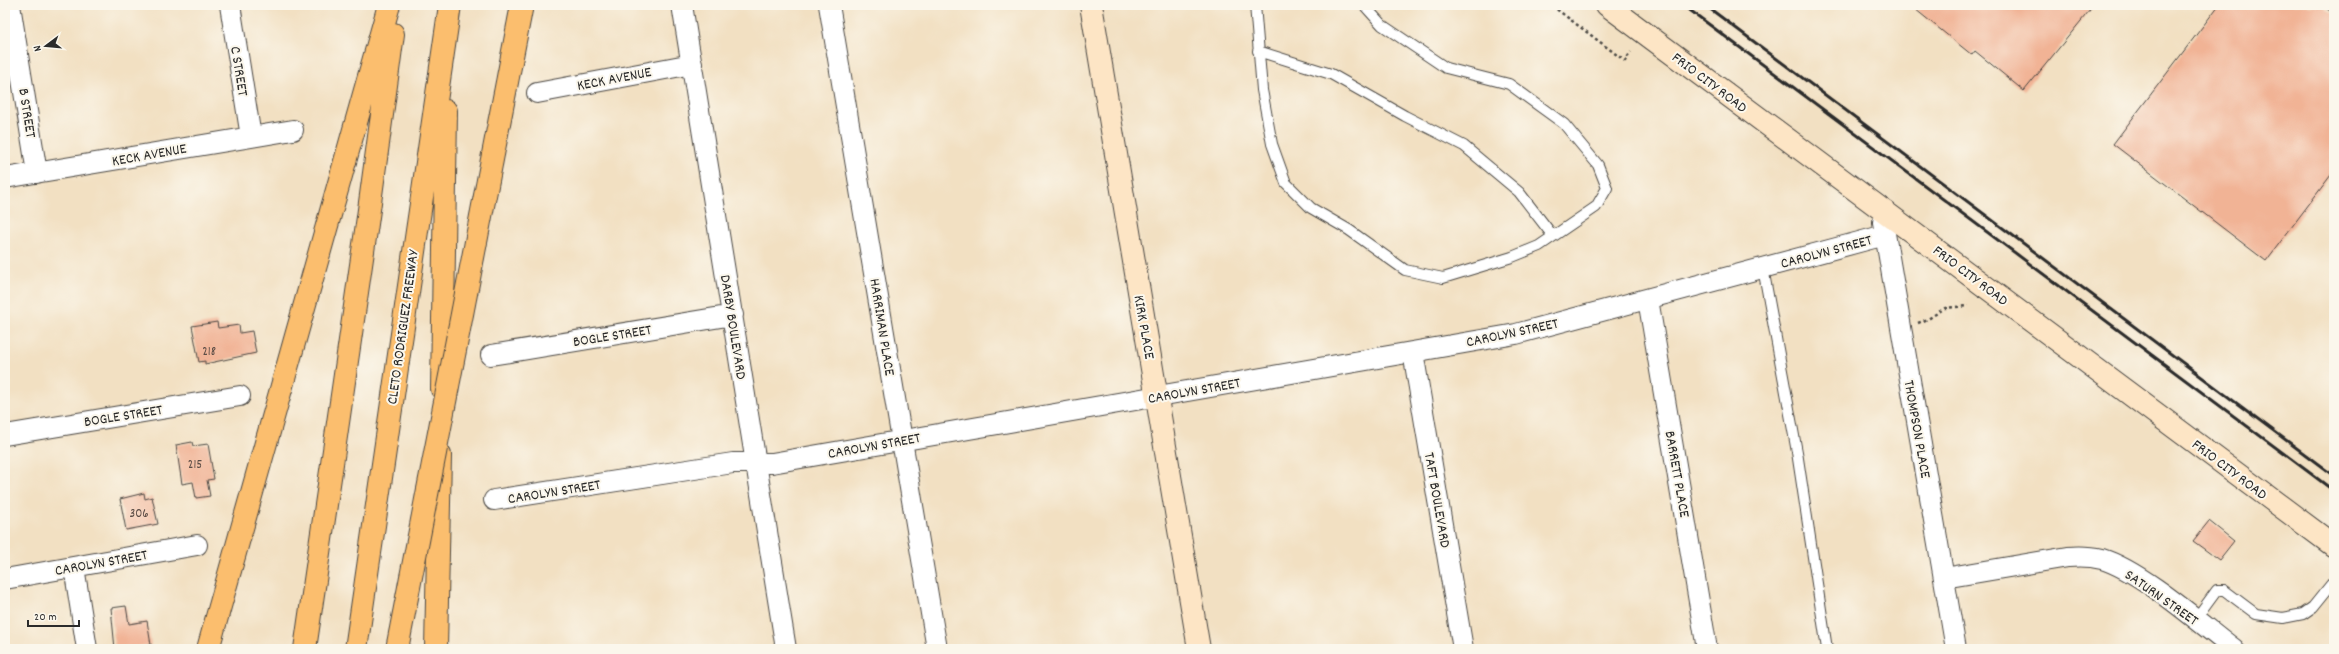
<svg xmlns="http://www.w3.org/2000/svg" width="2339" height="654" font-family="Dekko,sans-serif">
  <rect width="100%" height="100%" fill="#fbf7ec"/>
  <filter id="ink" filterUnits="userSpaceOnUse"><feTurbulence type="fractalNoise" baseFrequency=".025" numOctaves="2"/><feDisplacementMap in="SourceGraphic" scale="8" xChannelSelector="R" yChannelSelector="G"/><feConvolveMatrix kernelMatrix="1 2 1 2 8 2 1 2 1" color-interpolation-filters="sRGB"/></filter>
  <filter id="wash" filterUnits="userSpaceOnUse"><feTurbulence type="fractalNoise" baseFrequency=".012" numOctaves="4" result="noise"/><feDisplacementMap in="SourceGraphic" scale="16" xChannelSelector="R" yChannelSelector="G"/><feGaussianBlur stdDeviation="0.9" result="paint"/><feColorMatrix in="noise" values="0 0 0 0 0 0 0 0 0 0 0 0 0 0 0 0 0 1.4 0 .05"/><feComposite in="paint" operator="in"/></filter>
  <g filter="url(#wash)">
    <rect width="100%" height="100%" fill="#f2e0c2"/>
    <g id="blocks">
      <!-- building -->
      <path fill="#f1b395" d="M1910 5H2094L2024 91 1975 51 1972 55Z
        M2219 5H2322L2334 14V171L2266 261 2113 144Z
        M217 322 218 328 239 325 240 333 252 331 256 353 205 364V361L199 362 192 326Z
        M192 442 193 446 208 444 214 479 207 480 210 496 196 498 193 482 182 484 176 445Z
        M144 493 145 499 152 497 158 524 126 530 120 499Z
        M2209 521 2234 541 2219 560 2193 541Z
        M126 606 129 624 147 621 151 645 115 649 111 608Z"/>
    </g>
  </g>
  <g filter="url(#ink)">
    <use href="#blocks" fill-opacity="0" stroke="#494642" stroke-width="1"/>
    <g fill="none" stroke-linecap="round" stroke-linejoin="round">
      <!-- lane casing -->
      <g stroke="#494642" stroke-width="12">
        <path id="lane" d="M1255 5 1262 90 1272 144 1286 183 1311 208 1349 230 1405 270 1443 278 1512 257 1539 246 1596 207 1607 188 1598 165 1564 124 1509 84 1446 68 1382 25 1364 5
          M1258 51 1331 74 1405 116 1464 146 1519 192 1553 236
          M1763 268 1797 452 1827 649
          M2195 620 2217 590H2224L2256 614 2283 618 2303 614 2313 607 2334 581"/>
      </g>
      <!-- street casing -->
      <g stroke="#494642" stroke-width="22">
        <path id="street" d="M10 5 37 173
          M230 5 251 137
          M682 5 786 649
          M829 5 937 649
          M537 93 692 64
          M5 178 293 130
          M1883 222 1956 649
          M1648 299 1707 649
          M1413 352 1463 649
          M491 355 733 315
          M5 435 240 396
          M494 500 733 463H772L1516 334 1885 235
          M74 567 87 649
          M1944 578 2068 557C2080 556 2090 556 2102 559 2141 571 2200 623 2234 649
          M5 579 197 545"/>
      </g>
      <!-- secondary casing -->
      <g stroke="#494642" stroke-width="24">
        <path id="secondary" d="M1091 5 1199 649
          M1607 5 2334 546"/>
      </g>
      <!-- highway casing -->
      <g stroke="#494642" stroke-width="24">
        <path id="highway" d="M442 389 446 111
          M208 649 389 5
          M305 649 368 217 393 34
          M356 649 450 5
          M436 649 440 455"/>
      </g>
      <!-- path -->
      <path stroke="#494642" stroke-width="2.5" stroke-dasharray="3 3" stroke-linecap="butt" d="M1557 5 1555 8 1625 61 1631 52
        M1918 323 1928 319 1945 308 1968 306"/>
      <!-- lane -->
      <use href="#lane" stroke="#fff" stroke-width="10"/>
      <!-- street -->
      <use href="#street" stroke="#fff" stroke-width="20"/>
      <!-- secondary -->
      <use href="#secondary" stroke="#fde5c5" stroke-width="22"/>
      <!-- highway -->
      <use href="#highway" stroke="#fbbe6e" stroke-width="22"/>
      <!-- rail -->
      <path stroke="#2b2b2b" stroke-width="3" d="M1683 5 2334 491
        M1705 5 2334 476"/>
      <!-- highway-bridge casing -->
      <g stroke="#494642" stroke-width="24" stroke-linecap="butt">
        <path id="highway-bridge" d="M397 649 522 5"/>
      </g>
      <!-- highway-bridge -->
      <use href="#highway-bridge" stroke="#fbbe6e" stroke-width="22"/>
    </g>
  </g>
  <g text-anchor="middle" stroke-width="4" stroke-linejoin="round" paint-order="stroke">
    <!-- number labels -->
    <g font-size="13" fill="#5c4d46">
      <text x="209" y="355">218</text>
      <text x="195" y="468">215</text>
      <text x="139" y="517">306</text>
    </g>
    <!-- street labels -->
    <g font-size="15" fill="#2b2b2b" stroke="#fbf7ec">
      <text transform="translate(240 71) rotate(81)" y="5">C STREET</text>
      <text transform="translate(614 78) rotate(-11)" y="5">KECK AVENUE</text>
      <text transform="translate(1710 82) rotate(37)" y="5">FRIO CITY ROAD</text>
      <text transform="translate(28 113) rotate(81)" y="5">B STREET</text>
      <text transform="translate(149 154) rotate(-10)" y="5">KECK AVENUE</text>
      <text transform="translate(1826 251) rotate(-15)" y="5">CAROLYN STREET</text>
      <text transform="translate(1971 275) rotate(37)" y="5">FRIO CITY ROAD</text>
      <text transform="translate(402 327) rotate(-82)" y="5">CLETO RODRIGUEZ FREEWAY</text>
      <text transform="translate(734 327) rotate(81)" y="5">DARBY BOULEVARD</text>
      <text transform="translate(883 327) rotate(81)" y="5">HARRIMAN PLACE</text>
      <text transform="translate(1145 327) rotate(80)" y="5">KIRK PLACE</text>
      <text transform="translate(1512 332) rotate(-12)" y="5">CAROLYN STREET</text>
      <text transform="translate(612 335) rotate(-9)" y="5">BOGLE STREET</text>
      <text transform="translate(1194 390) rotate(-10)" y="5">CAROLYN STREET</text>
      <text transform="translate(123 415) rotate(-9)" y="5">BOGLE STREET</text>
      <text transform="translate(1918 429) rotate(80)" y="5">THOMPSON PLACE</text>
      <text transform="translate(874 445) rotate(-10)" y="5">CAROLYN STREET</text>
      <text transform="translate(2230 469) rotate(37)" y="5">FRIO CITY ROAD</text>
      <text transform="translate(1678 474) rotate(80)" y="5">BARRETT PLACE</text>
      <text transform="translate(554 491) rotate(-9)" y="5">CAROLYN STREET</text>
      <text transform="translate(1438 500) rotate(80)" y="5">TAFT BOULEVARD</text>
      <text transform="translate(101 562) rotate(-10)" y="5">CAROLYN STREET</text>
      <text transform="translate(2162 597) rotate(35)" y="5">SATURN STREET</text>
    </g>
  </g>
  <!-- margin -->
  <rect width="2339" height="654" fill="none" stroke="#fbf7ec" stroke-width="20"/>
  <!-- north arrow -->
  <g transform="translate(46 46) rotate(254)" stroke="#fbf7ec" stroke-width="3" paint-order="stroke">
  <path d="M0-3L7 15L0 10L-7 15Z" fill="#2b2b2b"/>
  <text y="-6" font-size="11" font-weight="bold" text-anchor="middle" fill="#2b2b2b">N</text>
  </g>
  <!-- scale -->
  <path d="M28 620v6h51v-6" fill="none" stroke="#2b2b2b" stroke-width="2"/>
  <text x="34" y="620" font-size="12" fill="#2b2b2b" stroke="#fbf7ec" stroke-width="3" paint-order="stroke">20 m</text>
</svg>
